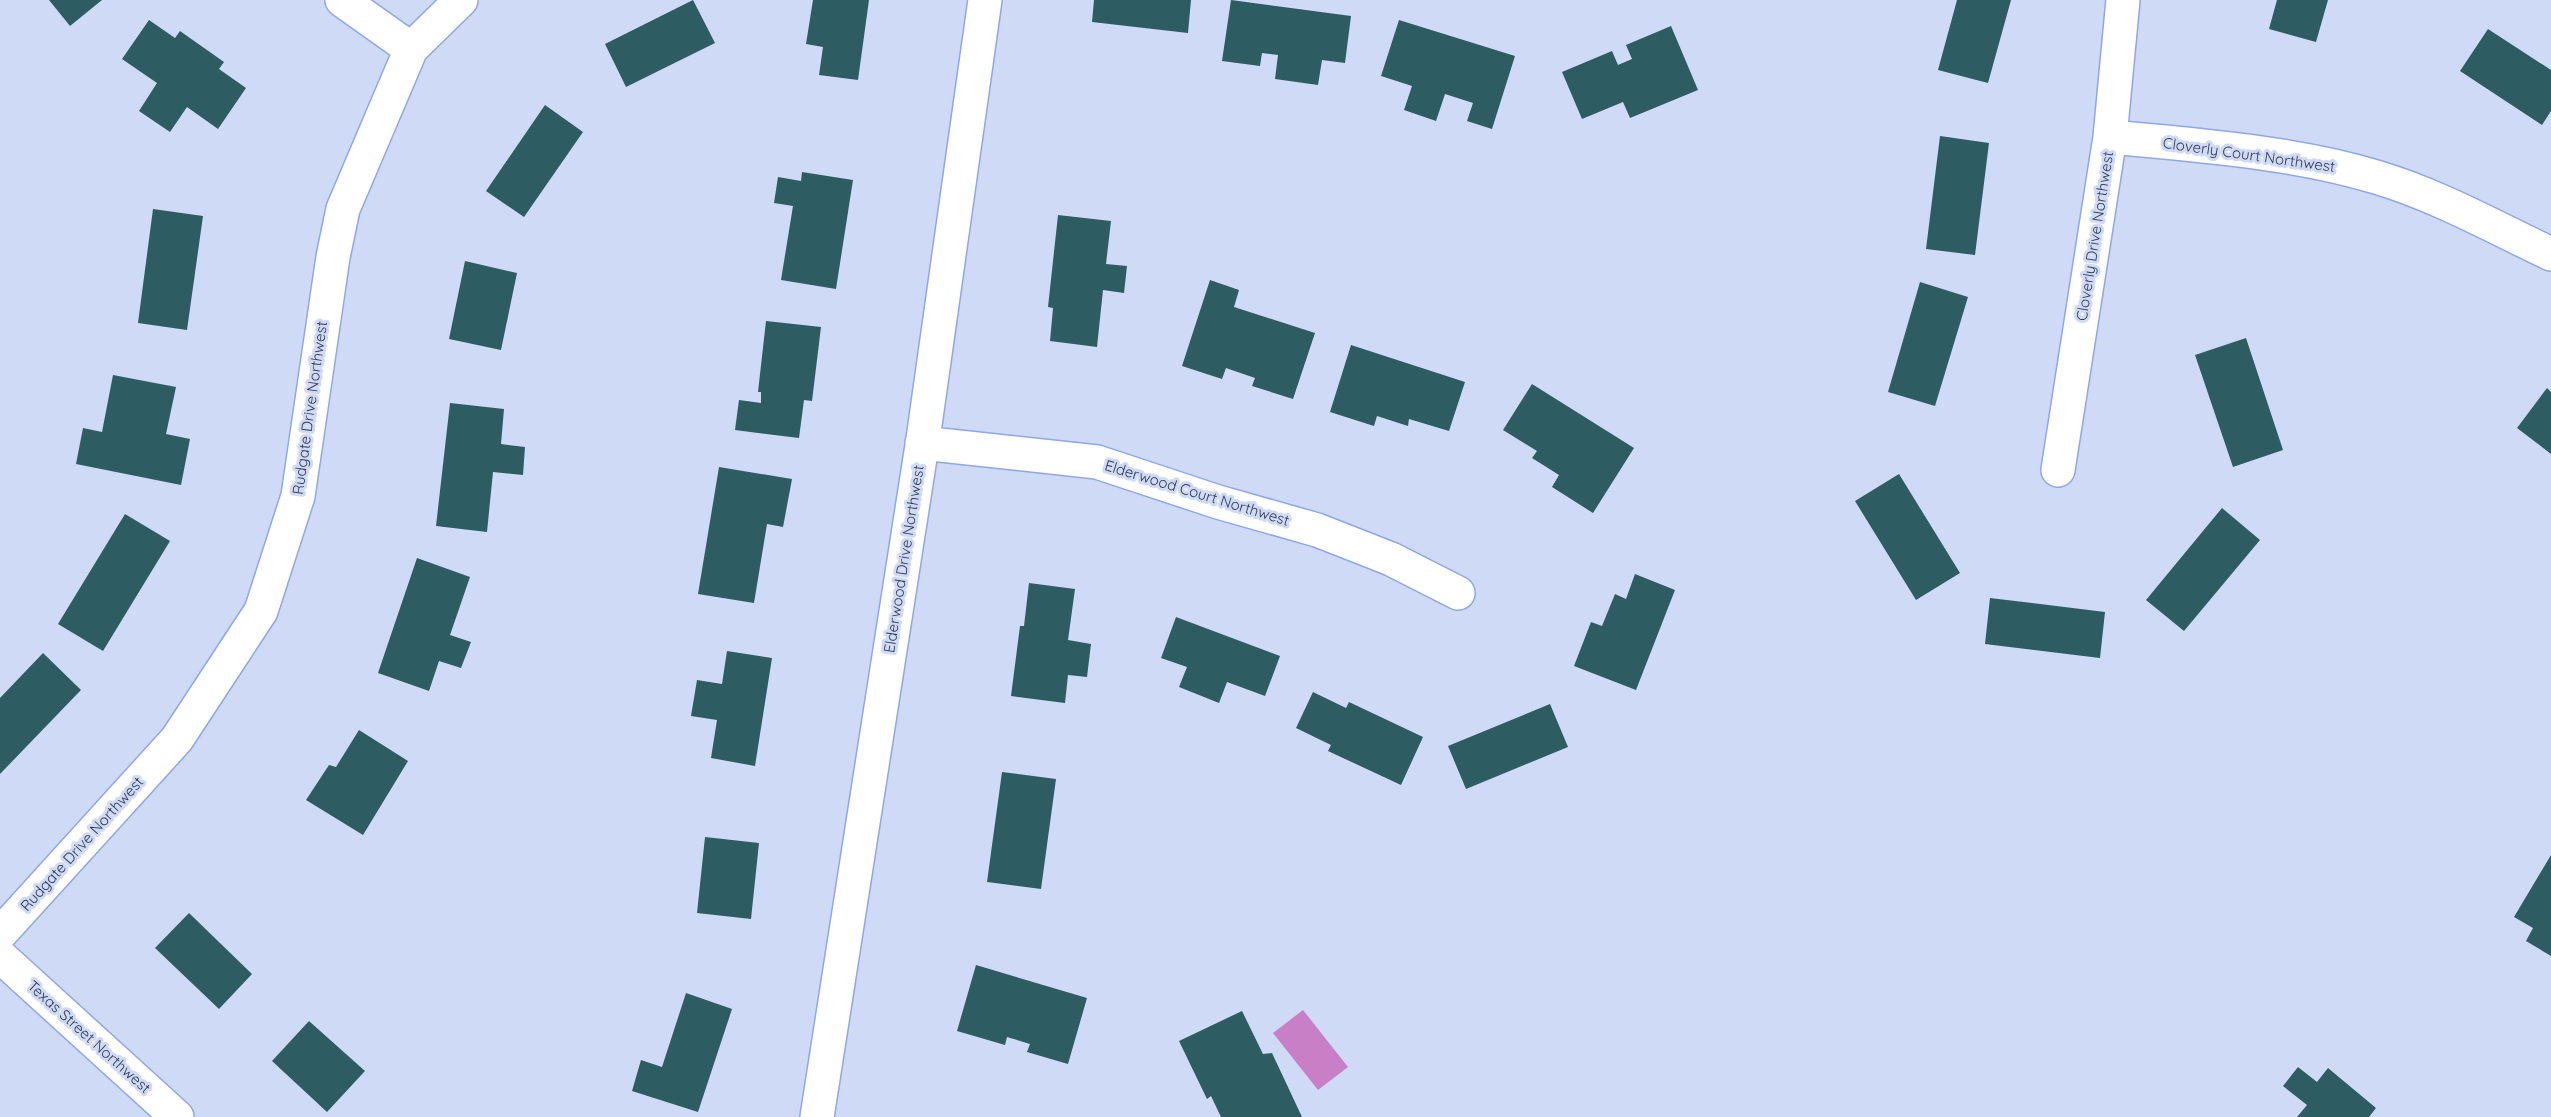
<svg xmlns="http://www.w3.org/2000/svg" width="2551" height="1117" font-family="Quicksand,sans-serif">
  <rect width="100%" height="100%" fill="#cfdaf6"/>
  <!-- water -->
  <path fill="#c97fc5" d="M1303 1010 1348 1067 1318 1090 1273 1033Z"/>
  <!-- building -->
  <path fill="#2e5c63" d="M49 0H102L70 26Z
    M693 0 715 43 626 87 605 44Z
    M813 0H869L858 80 819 75 823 47 806 44Z
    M1094 0H1191L1188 33 1092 22Z
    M1231 0 1351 16 1345 63 1322 60 1318 85 1275 79 1278 55 1262 53 1260 66 1222 61Z
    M1957 0H2011L1988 83 1938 70Z
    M2277 0H2328L2316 42 2269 29Z
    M149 20 175 38 180 31 224 62 219 69 246 88 218 129 187 107 170 132 139 111 157 83 122 59Z
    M1399 20 1515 56 1492 129 1467 121 1473 103 1445 94 1436 121 1404 110 1412 86 1381 76Z
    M1671 26 1698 90 1630 118 1623 102 1582 119 1562 72 1612 51 1618 65 1632 59 1626 45Z
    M2488 29 2551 70V111L2542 125 2460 71Z
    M545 105 583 132 524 217 486 191Z
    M1940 136 1989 143 1975 255 1926 249Z
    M802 172 853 180 836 289 781 280 793 206 774 203 778 177 801 181Z
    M153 209 203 216 187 330 138 323Z
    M1058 215 1111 221 1106 264 1127 266 1124 293 1103 290 1097 347 1050 341 1053 308 1048 307Z
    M465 261 517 273 501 350 449 339Z
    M1210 280 1239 290 1234 307 1315 333 1293 399 1252 386 1255 378 1226 368 1222 379 1182 366Z
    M1920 282 1968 297 1935 406 1888 392Z
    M766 321 821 327 812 401 804 400 799 438 735 430 739 400 761 403V392H758Z
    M2246 338 2283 450 2233 467 2195 355Z
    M1351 345 1465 382 1449 431 1409 419 1408 426 1377 416 1374 426 1330 412Z
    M113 375 176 387 166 434 190 439 181 485 76 464 83 428 102 432Z
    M1532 384 1634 448 1593 513 1552 487 1559 475 1532 458 1537 451 1503 430Z
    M2547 388 2551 392V454L2517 428Z
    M450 403 504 409 501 444 525 447 523 475 493 472 487 532 436 526Z
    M719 467 792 479 783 527 767 524 754 603 698 594Z
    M1899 474 1960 573 1916 600 1855 501Z
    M2222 508 2260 540 2184 631 2146 600Z
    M125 514 170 541 103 651 58 624Z
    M417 558 470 577 450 635 471 642 461 668 439 661 429 691 378 673Z
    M1635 574 1675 590 1636 690 1574 666 1591 622 1602 626 1615 594 1626 599Z
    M1029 583 1075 589 1068 640 1091 644 1087 677 1068 675 1065 703 1011 696 1020 626H1024Z
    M1990 598 2105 612 2100 658 1985 644Z
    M1176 617 1280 656 1265 696 1227 682 1219 703 1179 687 1187 667 1161 658Z
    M727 651 772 658 755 766 711 758 717 720 691 716 697 680 722 684Z
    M43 653 81 690 0 774V698Z
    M1313 692 1346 708 1349 702 1423 737 1401 785 1328 751 1331 745 1296 728Z
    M1550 704 1568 747 1466 789 1448 746Z
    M359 730 408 761 363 835 306 800 329 765 336 767Z
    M1002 772 1056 779 1041 889 987 882Z
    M705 837 759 843 751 919 697 913Z
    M2551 855V956L2526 941 2533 928 2514 917Z
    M189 913 252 974 219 1009 155 948Z
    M976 965 1087 998 1068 1064 1027 1052 1030 1044 1007 1037 1005 1045 957 1031Z
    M686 993 732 1009 698 1112 632 1091 641 1060 662 1067Z
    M1242 1011 1263 1054 1272 1053 1302 1117H1221L1211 1096 1207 1099 1179 1041Z
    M309 1021 365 1071 327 1112 272 1061Z
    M2298 1067 2317 1082 2328 1068 2376 1108 2369 1117H2297L2307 1105 2283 1086Z"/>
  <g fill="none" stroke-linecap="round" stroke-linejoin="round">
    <!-- minor casing -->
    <g stroke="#8fa7e9" stroke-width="36">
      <path id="minor" d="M342 0 411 49
        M2110 137C2196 145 2293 152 2376 177 2437 195 2494 227 2551 254
        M922 443 1097 462 1218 502 1317 530 1391 559 1458 593
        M2058 470 2110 137 2123 0
        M0 934 177 739 261 611 298 496 333 257 343 209 411 49 461 0
        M0 956 177 1117
        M817 1117 923 439 985 0"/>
    </g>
    <!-- minor -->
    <use href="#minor" stroke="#fff" stroke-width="33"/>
  </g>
  <g text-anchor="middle" stroke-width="6" stroke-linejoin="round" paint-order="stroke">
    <!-- street labels -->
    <g font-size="15" fill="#303a56" stroke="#cfdaf6">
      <text transform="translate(2249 155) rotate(8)" y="5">Cloverly Court Northwest</text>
      <text transform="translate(2095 236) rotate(-81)" y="5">Cloverly Drive Northwest</text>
      <text transform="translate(310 408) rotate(-82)" y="5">Rudgate Drive Northwest</text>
      <text transform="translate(1197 493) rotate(17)" y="5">Elderwood Court Northwest</text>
      <text transform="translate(904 559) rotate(-81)" y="5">Elderwood Drive Northwest</text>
      <text transform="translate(82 844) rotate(-48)" y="5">Rudgate Drive Northwest</text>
      <text transform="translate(89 1037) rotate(42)" y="5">Texas Street Northwest</text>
    </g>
  </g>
</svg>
